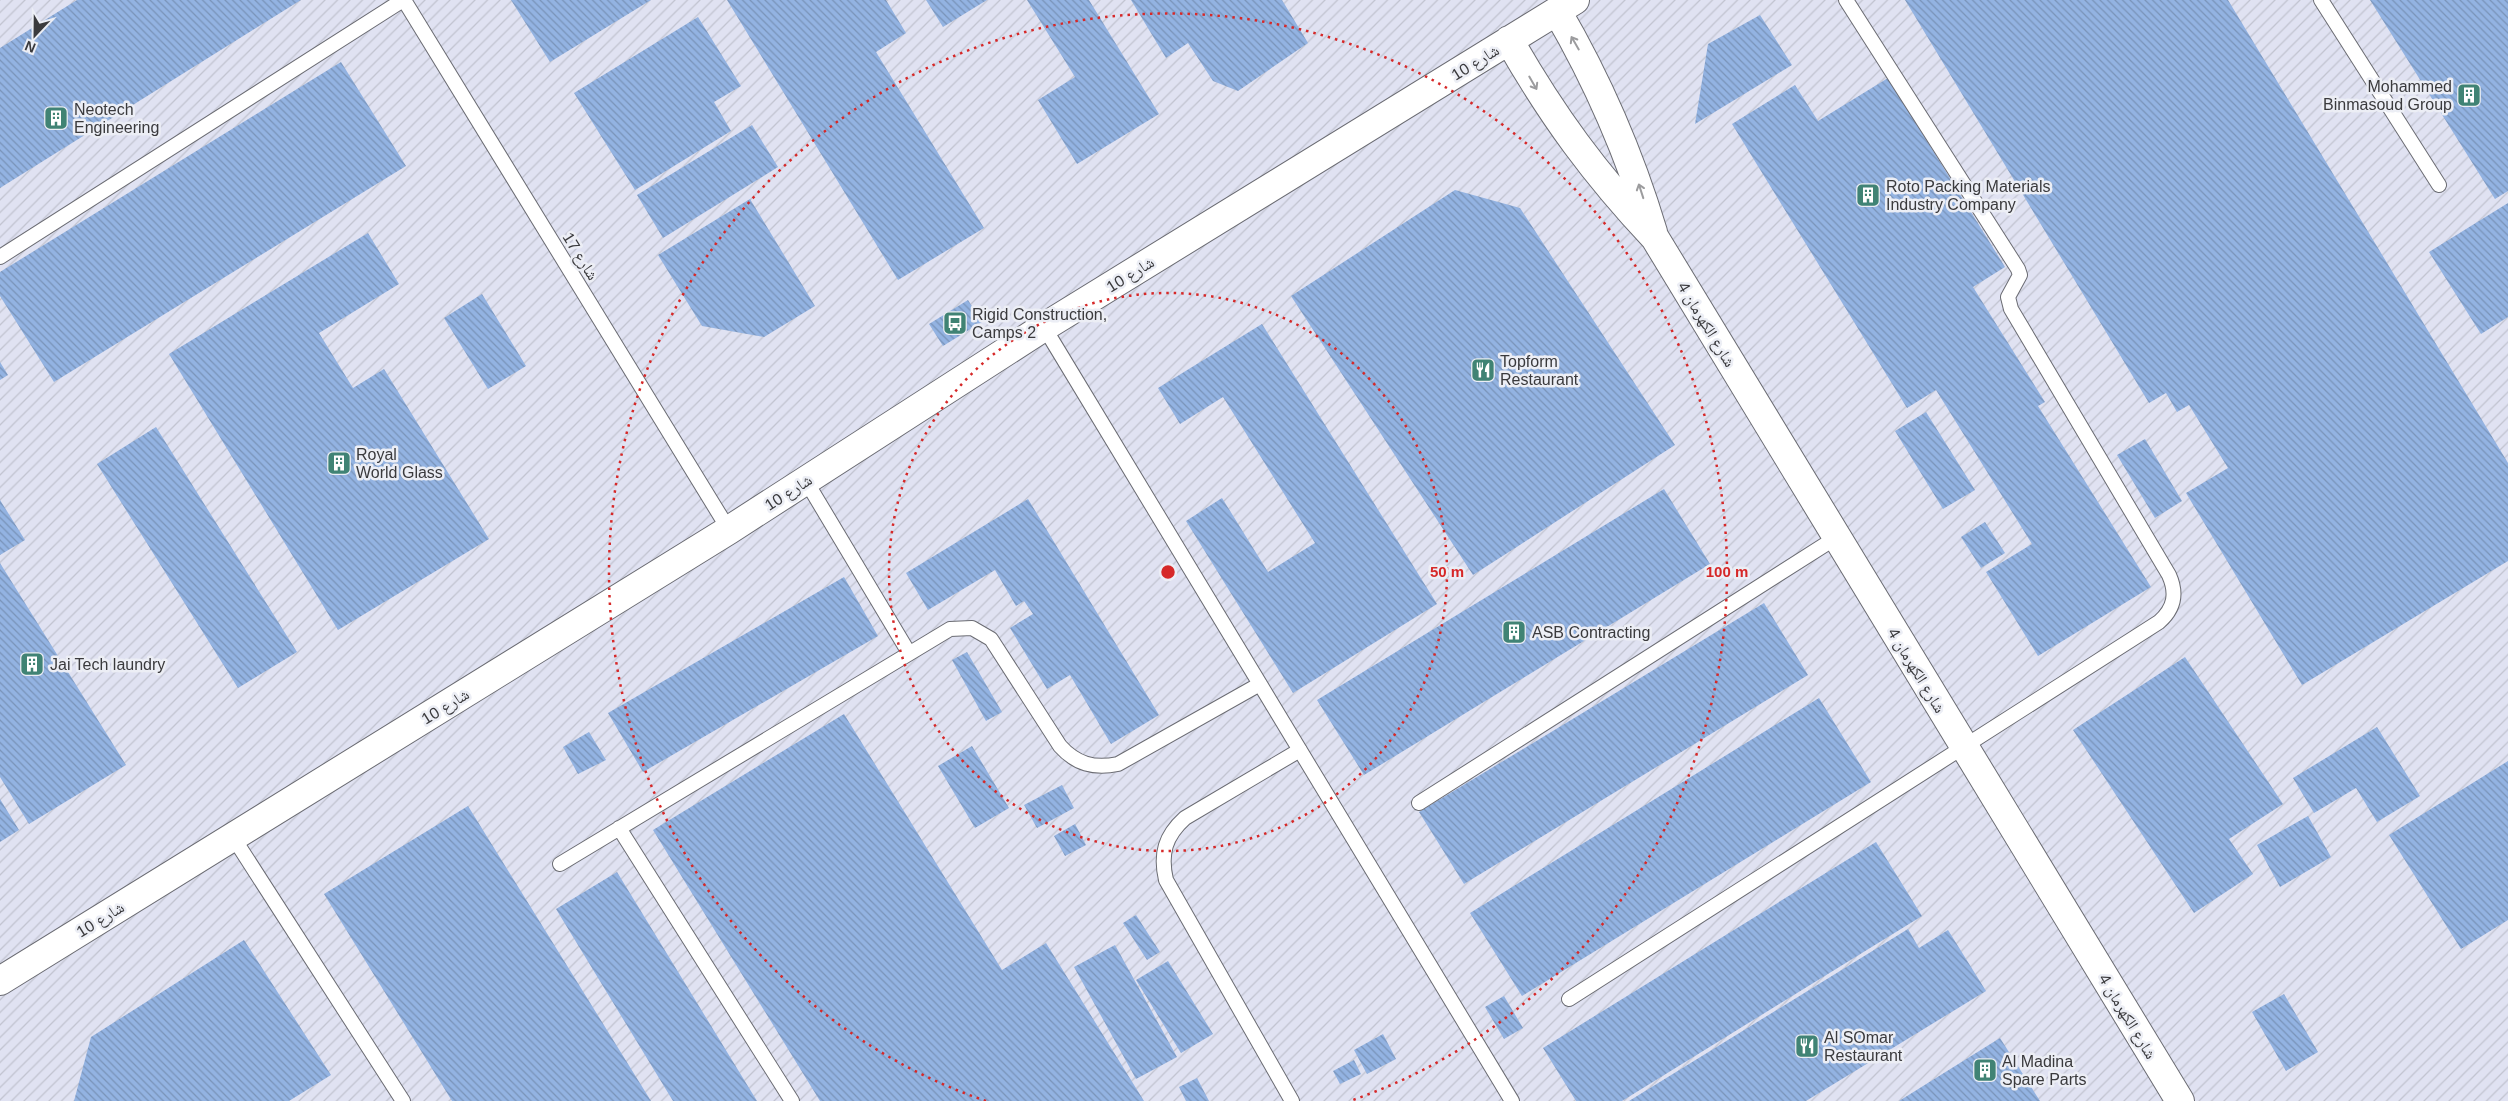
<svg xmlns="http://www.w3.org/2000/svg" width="2508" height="1101" font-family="Arial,'Noto Naskh Arabic',sans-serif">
  <defs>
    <pattern id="industrial-furrows" width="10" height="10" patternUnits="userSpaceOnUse" patternTransform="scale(1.25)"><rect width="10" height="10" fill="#e0e2f2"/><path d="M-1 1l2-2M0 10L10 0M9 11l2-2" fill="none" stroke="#c1c3d0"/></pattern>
    <pattern id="building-back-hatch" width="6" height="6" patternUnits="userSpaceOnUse" patternTransform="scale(1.25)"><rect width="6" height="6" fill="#93b3e2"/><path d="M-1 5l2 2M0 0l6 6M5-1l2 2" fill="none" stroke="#7993b8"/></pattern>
  </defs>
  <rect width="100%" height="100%" fill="#eceef5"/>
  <!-- industrial -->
  <path fill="url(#industrial-furrows)" d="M0 0H2508V1101H0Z"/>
  <!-- building -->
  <path fill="url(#building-back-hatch)" d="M77 0H301L0 188V48Z
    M511 0H651L550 62Z
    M727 0H886L906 33 876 52 984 228 898 280Z
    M926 0H987L943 27Z
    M1027 0H1089L1159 114 1077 164 1038 100 1075 77Z
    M1131 0H1282L1308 43 1238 91 1213 81 1188 43 1166 58Z
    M1905 0H2228L2508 463V561L2302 685 2186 493 2228 468 2189 405 2177 412 2166 393 2149 403Z
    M2370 0H2508V191L2495 199Z
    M1760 15 1792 65 1695 124 1708 44Z
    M698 17 741 86 714 102 731 131 635 190 574 93Z
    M341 62 406 166 54 382 0 296V272Z
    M1888 78 2005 267 1973 287 2045 402 2038 406 2151 587 2038 656 1986 572 2032 544 1936 390 1907 408 1732 124 1795 85 1818 121Z
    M752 125 778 167 663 238 637 195Z
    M1455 190 1520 208 1675 445 1473 575 1291 296Z
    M750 199 815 306 764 337 702 326 658 255Z
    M2508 203V317L2481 334 2429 252Z
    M368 233 399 284 319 333 353 388 384 369 489 539 338 630 169 354Z
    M482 294 526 366 488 389 444 318Z
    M968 300 982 322 943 346 929 324Z
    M1262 324 1437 604 1293 693 1186 521 1222 498 1268 572 1315 543 1223 397 1180 424 1158 388Z
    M0 362 8 375 0 380Z
    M1926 412 1975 490 1943 509 1895 431Z
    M156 427 297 652 238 688 97 464Z
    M2145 439 2182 501 2155 518 2117 455Z
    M1664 489 1710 564 1364 775 1317 700Z
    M1028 499 1159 715 1111 744 1070 675 1047 689 1010 628 1033 614 1024 601 1016 606 995 570 928 610 906 573Z
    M0 500 25 540 0 555Z
    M1985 522 2005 553 1981 568 1961 537Z
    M0 563 126 765 29 824 0 777Z
    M844 577 878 636 643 772 608 713Z
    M1764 603 1808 675 1464 884 1419 812Z
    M967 652 1002 712 986 721 952 660Z
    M2185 657 2283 804 2229 839 2253 874 2194 913 2073 730Z
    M1819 698 1871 782 1522 996 1470 913Z
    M844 714 1002 970 1046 943 1144 1101H820L653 830Z
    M2377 727 2420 796 2377 822 2356 788 2314 813 2293 778Z
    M589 732 606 760 578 774 563 747Z
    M972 746 1009 808 975 828 938 766Z
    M2508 761V920L2461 949 2389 835Z
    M1062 785 1074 808 1037 828 1024 805Z
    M0 799 19 830 0 842Z
    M468 806 651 1101H452L324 894Z
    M2308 816 2331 857 2280 887 2257 845Z
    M1075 824 1086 845 1065 856 1054 836Z
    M1876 842 1922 916 1622 1101H1576L1543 1048Z
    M617 872 757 1101H673L556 909Z
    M1136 915 1160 952 1147 960 1123 923Z
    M1908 929 1919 948 1948 930 1986 991 1806 1101H1629Z
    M244 940 331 1075 289 1101H74L91 1037Z
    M1115 945 1177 1057 1136 1079 1074 967Z
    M1168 961 1213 1034 1181 1053 1136 980Z
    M2284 994 2318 1052 2286 1071 2252 1012Z
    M1504 996 1523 1028 1504 1039 1485 1007Z
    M1383 1034 1396 1059 1367 1074 1354 1050Z
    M2000 1038 2040 1101H1899Z
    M1354 1060 1361 1074 1340 1084 1333 1071Z
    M1197 1078 1209 1101H1186L1179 1087Z"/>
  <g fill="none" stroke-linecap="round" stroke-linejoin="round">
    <!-- service casing -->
    <g stroke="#6b6c73" stroke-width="16">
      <path id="service" d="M404 0 729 530
        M2321 0 2439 185
        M0 257 403 0
        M1044 327 1512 1101
        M806 481 909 653
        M1419 803 1837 537
        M619 828 792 1101
        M233 837 403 1101
        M560 864 950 629 972 628 991 639 1060 746C1076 764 1094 769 1118 764L1260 684
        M1569 999 2159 622C2175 608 2177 593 2169 575L2011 309 2008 297 2020 275 2018 269 1846 0
        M1292 1101 1166 880C1160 854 1165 836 1185 818L1300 750"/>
    </g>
    <!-- minor casing -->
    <g stroke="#6b6c73" stroke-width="30">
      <path id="minor" d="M1557 11C1599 83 1629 152 1653 232
        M1509 40C1553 117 1595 174 1655 238L2180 1101
        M0 981 729 530 1044 327 1575 0"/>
    </g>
    <!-- service -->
    <use href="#service" stroke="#fff" stroke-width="14"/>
    <!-- minor -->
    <use href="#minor" stroke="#fff" stroke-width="28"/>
  </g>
  <!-- one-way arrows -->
  <defs><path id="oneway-shaft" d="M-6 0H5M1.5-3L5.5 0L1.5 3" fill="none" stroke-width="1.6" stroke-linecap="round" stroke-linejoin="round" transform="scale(1.25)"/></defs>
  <g stroke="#9c9c9e">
    <use href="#oneway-shaft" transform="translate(1575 43) rotate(-120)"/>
    <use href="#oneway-shaft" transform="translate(1533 83) rotate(60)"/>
    <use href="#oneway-shaft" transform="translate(1641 191) rotate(-108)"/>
  </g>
  <!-- distance rings -->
  <g fill="none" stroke="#d62828" stroke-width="2.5" stroke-dasharray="2.5 5">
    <circle cx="1168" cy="572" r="279"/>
    <path d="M986 1101A559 559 0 1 1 1350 1101"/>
  </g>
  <!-- icons -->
  <defs>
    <g id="building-square" transform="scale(1.25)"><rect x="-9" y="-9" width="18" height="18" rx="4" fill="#408374" stroke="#eceef5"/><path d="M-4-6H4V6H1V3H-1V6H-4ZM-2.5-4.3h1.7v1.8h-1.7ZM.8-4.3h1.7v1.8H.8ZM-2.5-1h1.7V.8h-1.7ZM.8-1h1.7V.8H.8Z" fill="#fff"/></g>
    <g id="bus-square" transform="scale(1.25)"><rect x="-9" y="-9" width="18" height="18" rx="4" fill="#408374" stroke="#eceef5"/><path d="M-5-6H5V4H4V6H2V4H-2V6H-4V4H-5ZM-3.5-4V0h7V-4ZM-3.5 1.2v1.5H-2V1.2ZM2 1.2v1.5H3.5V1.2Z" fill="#fff"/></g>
    <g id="restaurant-square" transform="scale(1.25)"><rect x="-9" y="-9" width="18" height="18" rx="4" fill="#408374" stroke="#eceef5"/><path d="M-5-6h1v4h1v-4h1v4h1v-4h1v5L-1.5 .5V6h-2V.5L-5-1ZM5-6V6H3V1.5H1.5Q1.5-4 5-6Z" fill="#fff"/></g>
  </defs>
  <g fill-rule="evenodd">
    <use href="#building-square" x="2469" y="95"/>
    <use href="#building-square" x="56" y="118"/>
    <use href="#building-square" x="1868" y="195"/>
    <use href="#bus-square" x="955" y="323"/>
    <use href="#restaurant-square" x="1483" y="370"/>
    <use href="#building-square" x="339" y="463"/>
    <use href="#building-square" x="1514" y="632"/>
    <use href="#building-square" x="32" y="664"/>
    <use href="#restaurant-square" x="1807" y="1046"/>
    <use href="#building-square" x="1985" y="1070"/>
  </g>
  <g text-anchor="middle" stroke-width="5" stroke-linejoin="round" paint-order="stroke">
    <!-- street labels -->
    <g font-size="16" fill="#3a3a3d" stroke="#eceef5">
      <text transform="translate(1475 62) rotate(-32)" y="6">شارع 10</text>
      <text transform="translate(581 256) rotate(58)" y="6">شارع 17</text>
      <text transform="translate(1130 274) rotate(-32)" y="6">شارع 10</text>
      <text transform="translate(1707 324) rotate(59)" y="6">شارع الكهرمان 4</text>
      <text transform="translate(788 492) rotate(-33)" y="6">شارع 10</text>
      <text transform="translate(1917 670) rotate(59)" y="6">شارع الكهرمان 4</text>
      <text transform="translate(445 706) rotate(-32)" y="6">شارع 10</text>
      <text transform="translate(100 919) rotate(-32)" y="6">شارع 10</text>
      <text transform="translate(2128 1016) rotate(59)" y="6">شارع الكهرمان 4</text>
    </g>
    <!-- poi labels -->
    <g font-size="16" fill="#3a3a3d" stroke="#eceef5" text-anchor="start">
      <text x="2452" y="92" text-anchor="end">Mohammed<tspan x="2452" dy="18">Binmasoud Group</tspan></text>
      <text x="74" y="115">Neotech<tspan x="74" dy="18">Engineering</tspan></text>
      <text x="1886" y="192">Roto Packing Materials<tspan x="1886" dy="18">Industry Company</tspan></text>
      <text x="972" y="320">Rigid Construction,<tspan x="972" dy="18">Camps 2</tspan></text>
      <text x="1500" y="367">Topform<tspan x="1500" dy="18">Restaurant</tspan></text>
      <text x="356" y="460">Royal<tspan x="356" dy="18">World Glass</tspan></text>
      <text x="1532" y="638">ASB Contracting</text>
      <text x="50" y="670">Jai Tech laundry</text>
      <text x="1824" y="1043">Al SOmar<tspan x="1824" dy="18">Restaurant</tspan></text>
      <text x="2002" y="1067">Al Madina<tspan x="2002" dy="18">Spare Parts</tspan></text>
    </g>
  </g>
  <circle cx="1168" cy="572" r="8" fill="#d62828" stroke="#eceef5" stroke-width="2.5"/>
  <g font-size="15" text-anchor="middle" font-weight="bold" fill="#d62828" stroke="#eceef5" stroke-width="5" stroke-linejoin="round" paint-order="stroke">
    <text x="1447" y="577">50 m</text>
    <text x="1727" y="577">100 m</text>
  </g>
  <!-- north arrow -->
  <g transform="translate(35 35) rotate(202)" stroke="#eceef5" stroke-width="4" paint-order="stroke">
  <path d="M0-4L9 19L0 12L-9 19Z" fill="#3a3a3d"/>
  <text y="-8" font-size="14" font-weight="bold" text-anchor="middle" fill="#3a3a3d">N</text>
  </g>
</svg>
